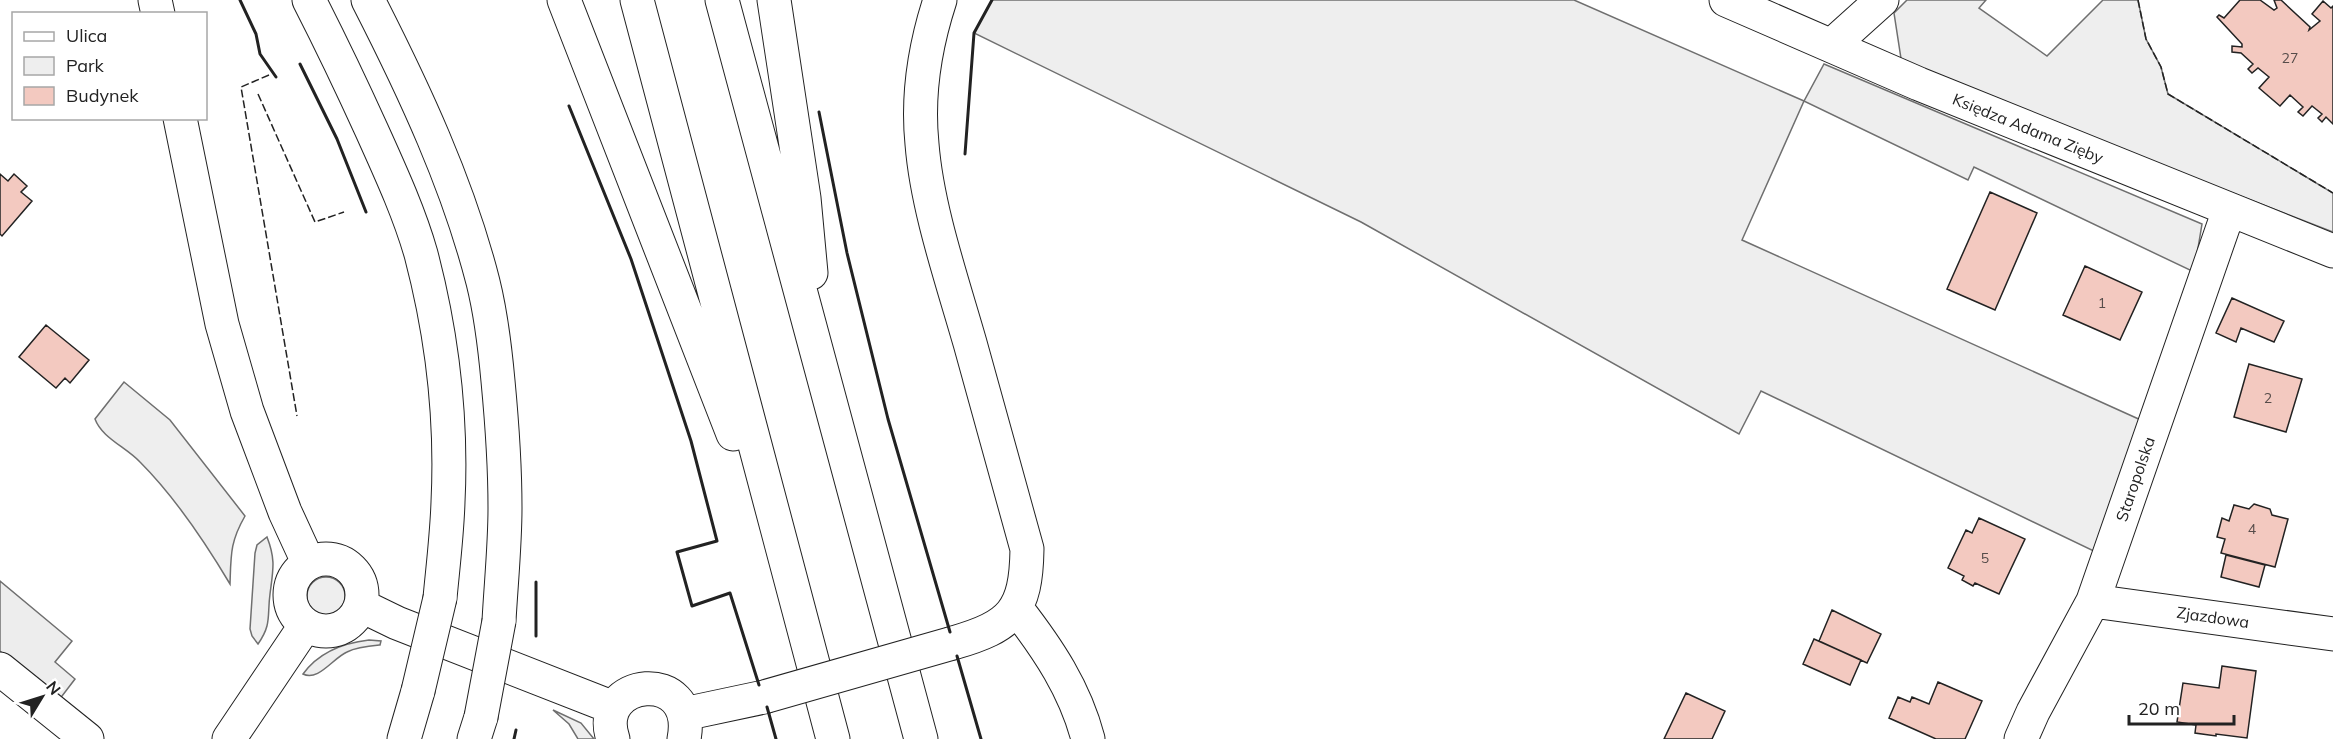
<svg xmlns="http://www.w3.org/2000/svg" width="2333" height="739" font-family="Mulish,sans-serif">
  <rect width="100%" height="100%" fill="#fff"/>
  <!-- green -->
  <path fill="#eee" stroke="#6f6f6f" stroke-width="1.5" d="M992 0H1574L1804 101 1824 64 2202 224 2194 272 1974 167 1968 180 1804 101 1742 240 2143 421 2102 555 1761 391 1739 434 1361 222 974 33Z
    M1907 0H1986L1979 8 2047 56 2103 0H2138L2146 39 2161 67 2168 94 2333 193V232L1902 65 1894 13Z
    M124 382 170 420 245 516C230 542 231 555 230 584 205 542 175 497 140 462 126 447 102 438 95 419Z
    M267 537C276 560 273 570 270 594 267 616 272 624 258 644L252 636 250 629 255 553 257 545Z
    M307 596a19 19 0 1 1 38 0a19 19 0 1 1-38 0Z
    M369 640 381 641 380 645C369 646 357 647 347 652 333 658 318 682 303 674 319 652 343 643 369 640Z
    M553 710 581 723 594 739H578L569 724Z"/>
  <!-- parking -->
  <path fill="#ededed" stroke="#6f6f6f" stroke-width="1.5" d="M0 581 72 641 55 662 75 679 59 700 0 651Z"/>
  <!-- building -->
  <path fill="#f3c9c0" stroke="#222" stroke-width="1.5" d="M2240 0H2260L2274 10 2277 8 2274 0H2281L2310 27 2309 30 2320 21 2312 14 2323 1 2331 8 2333 6V124L2326 117 2322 122 2318 118 2322 114 2312 106 2303 116 2298 112 2303 107 2290 95 2280 106 2259 88 2269 77 2258 68 2252 73 2248 69 2253 64 2241 53 2232 52V46L2242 47V44L2217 17 2219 15 2224 18Z
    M0 174 8 181 14 174 27 186 21 192 32 201 2 236 0 234Z
    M1990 192 2037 213 1995 310 1947 289Z
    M2085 266 2142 292 2120 340 2063 315Z
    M2232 298 2284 321 2274 342 2241 328 2236 342 2216 333Z
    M46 325 89 360 70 383 65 378 56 388 19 357Z
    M2249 364 2302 379 2286 432 2234 417Z
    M2254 504 2270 509 2272 515 2288 519 2275 567 2221 553 2225 539 2217 537 2222 518 2229 521 2234 505 2249 509Z
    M1979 518 2025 539 1999 594 1975 583 1973 586 1962 580 1964 576 1948 568 1966 530 1972 533Z
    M2226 555 2265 565 2259 587 2221 577Z
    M1832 610 1881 634 1867 663 1819 641Z
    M1814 639 1861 660 1850 685 1803 664Z
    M2222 666 2256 671 2247 738 2216 734V736L2195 733 2196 725 2177 722 2183 683 2219 688Z
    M1938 682 1982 701 1965 739H1936L1889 718 1898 697 1910 702 1912 697 1929 704Z
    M1686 693 1725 711 1712 739H1664Z"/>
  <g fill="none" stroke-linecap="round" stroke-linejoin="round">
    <!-- minor casing -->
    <g stroke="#222" stroke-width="35">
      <path id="minor" d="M155 0 158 14
        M940 0C925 46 917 95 922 144 927 208 952 280 970 343 989 411 1008 480 1027 549 1026 611 1012 626 953 643
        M1726 0 1919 84 2333 251
        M1832 45 1882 0
        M180 118 222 324 247 411 285 512 308 562
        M290 595a36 36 0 1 1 72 0a36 36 0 1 1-72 0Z
        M2093 601 2333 634
        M362 606 397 623 614 708
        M1017 609C1048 649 1075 689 1088 739
        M0 669 87 739
        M684 714 764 697
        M229 739 305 626
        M613 739C592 678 698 666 684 739
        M2021 739 2033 712 2093 601 2229 210"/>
    </g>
    <!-- major casing -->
    <g stroke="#222" stroke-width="35">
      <path id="major" d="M309 0C331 43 352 87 372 131 390 171 409 212 421 254 442 334 452 420 448 502 447 534 443 566 440 598
        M368 0C414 90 458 184 483 282 491 314 495 348 498 381 502 423 505 465 505 508 505 545 501 584 499 621
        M404 739 418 691
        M474 739 481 717"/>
    </g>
    <!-- highway casing -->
    <g stroke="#222" stroke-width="35">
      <path id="highway" d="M564 0 733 434
        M637 0 833 739
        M722 0 921 739
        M774 0 804 198 811 273"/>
    </g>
    <!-- minor -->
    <use href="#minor" stroke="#fff" stroke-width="33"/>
    <!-- major -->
    <use href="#major" stroke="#fff" stroke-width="33"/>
    <!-- highway -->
    <use href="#highway" stroke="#fff" stroke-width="33"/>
    <!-- minor-bridge casing -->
    <g stroke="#222" stroke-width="35" stroke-linecap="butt">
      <path id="minor-bridge" d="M764 697 953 643"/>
    </g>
    <!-- major-bridge casing -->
    <g stroke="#222" stroke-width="35" stroke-linecap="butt">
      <path id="major-bridge" d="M418 691 440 598
        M481 717 499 621"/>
    </g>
    <!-- minor-bridge -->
    <use href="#minor-bridge" stroke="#fff" stroke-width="33"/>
    <!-- major-bridge -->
    <use href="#major-bridge" stroke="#fff" stroke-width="33"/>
    <!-- fence -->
    <path stroke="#222" stroke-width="1.5" stroke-dasharray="8 3" stroke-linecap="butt" d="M2138 0 2146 39 2161 67 2168 94 2333 193
      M269 75 241 87 297 416
      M258 94 315 222 344 212"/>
    <!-- wall -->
    <path stroke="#222" stroke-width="3" d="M240 0 256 34 260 54 276 77
      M300 64 337 139 366 212
      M569 106 631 259 691 441 717 541 677 552 692 606 730 593 759 685
      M819 112 847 253 888 419 950 632
      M965 154 974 33 992 0
      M536 636V582
      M957 656 981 739
      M767 707 776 739
      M514 739 516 730"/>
  </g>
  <g text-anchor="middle" stroke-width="4.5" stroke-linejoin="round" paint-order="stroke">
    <!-- number labels -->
    <g font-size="14" fill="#564c4a">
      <text x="2290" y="63">27</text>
      <text x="2102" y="308">1</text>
      <text x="2268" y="403">2</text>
      <text x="2252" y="534">4</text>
      <text x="1985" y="563">5</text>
    </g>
    <!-- street labels -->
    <g font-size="16" fill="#222" stroke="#fff">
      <text transform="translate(2028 128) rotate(22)" y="6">Księdza Adama Zięby</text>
      <text transform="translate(2135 479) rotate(-71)" y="6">Staropolska</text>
      <text transform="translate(2213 617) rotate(8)" y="6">Zjazdowa</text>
    </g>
  </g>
  <!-- legend -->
  <rect x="12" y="12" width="195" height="108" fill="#ffffff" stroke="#a7a7a7" stroke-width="1.5"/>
  <rect x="24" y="32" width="30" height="9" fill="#ffffff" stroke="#a7a7a7" stroke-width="1.5"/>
  <text x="66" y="42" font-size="18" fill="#222222">Ulica</text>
  <rect x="24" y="57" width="30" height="18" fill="#eeeeee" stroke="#a7a7a7" stroke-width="1.5"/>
  <text x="66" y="72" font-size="18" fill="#222222">Park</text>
  <rect x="24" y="87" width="30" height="18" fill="#f3c9c0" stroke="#a7a7a7" stroke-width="1.5"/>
  <text x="66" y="102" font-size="18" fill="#222222">Budynek</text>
  <!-- north arrow -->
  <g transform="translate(42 697) rotate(52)" stroke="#ffffff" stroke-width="4.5" paint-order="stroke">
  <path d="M0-4.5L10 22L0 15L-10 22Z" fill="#222222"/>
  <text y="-9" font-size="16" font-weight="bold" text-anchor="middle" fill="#222222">N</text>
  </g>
  <!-- scale -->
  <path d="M2129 715v9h105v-9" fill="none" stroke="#222222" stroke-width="3"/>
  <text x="2138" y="715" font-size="18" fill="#222222" stroke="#ffffff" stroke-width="4.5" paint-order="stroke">20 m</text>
</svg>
